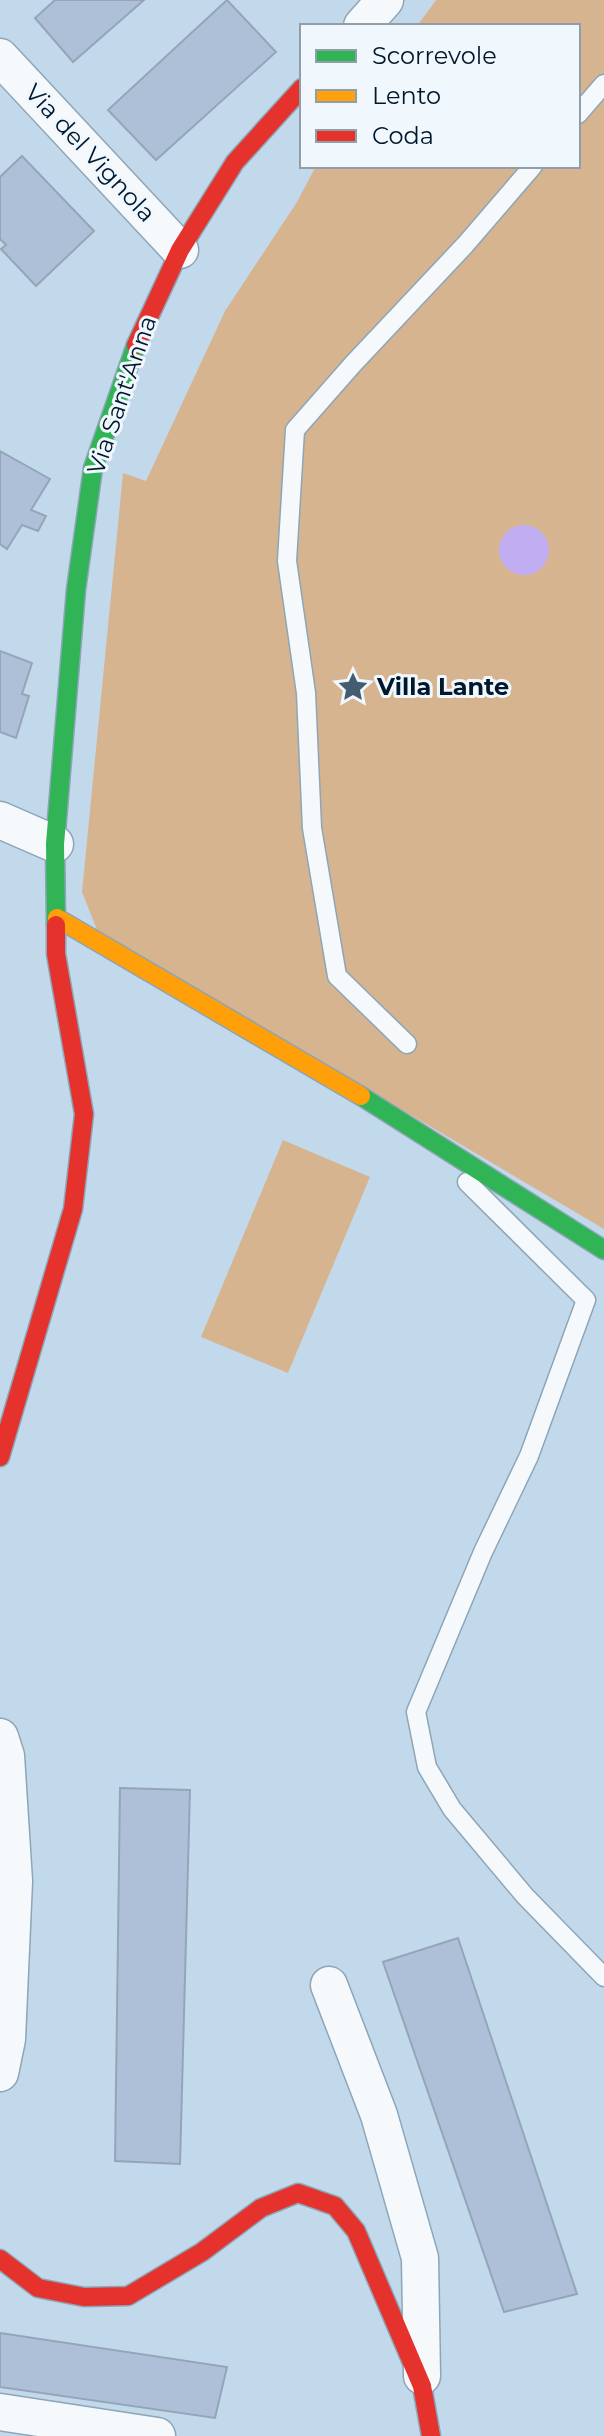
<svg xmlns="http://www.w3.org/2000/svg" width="604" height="2436" font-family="Montserrat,sans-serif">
  <rect width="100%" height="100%" fill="#c2d9ec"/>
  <!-- green -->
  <path fill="#d7b490" d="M436 0H604V1229L97 930 82 892 123 473 146 481 225 311 297 202 316 166H578V26H417Z
    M283 1140 370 1177 288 1373 201 1337Z"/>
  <!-- water -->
  <path fill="#c1aef2" d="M499 550a25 25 0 1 1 50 0a25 25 0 1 1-50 0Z"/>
  <!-- building -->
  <path fill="#adc0d8" stroke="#94a5b9" stroke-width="2" d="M55 0H144L73 62 35 18Z
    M227 0 276 52 156 160 108 110Z
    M22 156 94 231 36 286 1 249 6 245 0 239V177Z
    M0 451 50 479 31 510 46 516 38 531 22 525 7 549 0 544Z
    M0 651 32 663 22 694 29 696 16 738 0 732Z
    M120 1788 190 1790 180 2164 115 2161Z
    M458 1938 577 2294 504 2312 383 1962Z
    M0 2333 227 2367 215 2418 0 2387Z"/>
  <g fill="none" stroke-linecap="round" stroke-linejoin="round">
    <!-- lane casing -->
    <g stroke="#8ca5b7" stroke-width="21">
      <path id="lane" d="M578 114 604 84
        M407 1044 337 976 312 828 306 693 287 561 295 430 353 364 465 245 533 166
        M467 1182 586 1300 529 1456 483 1552 416 1712 427 1767 452 1809 525 1896 604 1977"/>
    </g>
    <!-- street casing -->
    <g stroke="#8ca5b7" stroke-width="39">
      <path id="street" d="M362 26 385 0
        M0 57 180 250
        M0 820 55 844
        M0 1737 6 1756 14 1881 7 2039 0 2073
        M329 1985 379 2115 420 2258 422 2376
        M0 2412 157 2436"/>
    </g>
    <!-- fast casing -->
    <g stroke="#8ca5b7" stroke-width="21">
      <path id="fast" d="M56 925 55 844 76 590 93 468 136 345
        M361 1096 604 1250"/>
    </g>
    <!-- slow casing -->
    <g stroke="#8ca5b7" stroke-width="21">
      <path id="slow" d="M57 918 361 1096"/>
    </g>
    <!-- jam casing -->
    <g stroke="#8ca5b7" stroke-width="21">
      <path id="jam" d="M136 345 180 250 235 162 302 88
        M0 1457 73 1209 84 1114 56 954V925
        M0 2259 38 2288 84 2297 128 2296 202 2252 261 2208 298 2193 335 2206 356 2231 422 2386 431 2436"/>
    </g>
    <!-- lane -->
    <use href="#lane" stroke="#f6f9fc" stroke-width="18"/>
    <!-- street -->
    <use href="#street" stroke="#f6f9fc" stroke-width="36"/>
    <!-- fast -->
    <use href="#fast" stroke="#30b455" stroke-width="18"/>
    <!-- slow -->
    <use href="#slow" stroke="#ff9f0a" stroke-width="18"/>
    <!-- jam -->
    <use href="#jam" stroke="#e5322d" stroke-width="18"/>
  </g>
  <!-- icons -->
  <defs>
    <g id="sight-bare" transform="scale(2.4)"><path d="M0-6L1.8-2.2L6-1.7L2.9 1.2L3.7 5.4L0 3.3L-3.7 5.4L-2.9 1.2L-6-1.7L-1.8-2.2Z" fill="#445c70" stroke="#f0f7fd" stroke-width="2.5" paint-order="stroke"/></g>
  </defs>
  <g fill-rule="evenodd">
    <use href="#sight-bare" x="353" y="687"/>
  </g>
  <g text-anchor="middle" stroke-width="6" stroke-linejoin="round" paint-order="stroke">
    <!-- street labels -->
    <g font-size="24" fill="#00182d" stroke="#f0f7fd">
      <text transform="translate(90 153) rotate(47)" y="8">Via del Vignola</text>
      <text transform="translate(122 395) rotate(-71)" y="8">Via Sant'Anna</text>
    </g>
    <!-- poi labels -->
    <g font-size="24" font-weight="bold" fill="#00182d" stroke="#f0f7fd" text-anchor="start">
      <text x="377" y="695">Villa Lante</text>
    </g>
  </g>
  <!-- legend -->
  <rect x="300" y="24" width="280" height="144" fill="#f0f7fd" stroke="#909eaa" stroke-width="2"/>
  <rect x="316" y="50" width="40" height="12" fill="#30b455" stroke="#909eaa" stroke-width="2"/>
  <text x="372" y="64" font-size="24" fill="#00182d">Scorrevole</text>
  <rect x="316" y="90" width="40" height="12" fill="#ff9f0a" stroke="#909eaa" stroke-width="2"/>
  <text x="372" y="104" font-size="24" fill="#00182d">Lento</text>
  <rect x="316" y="130" width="40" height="12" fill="#e5322d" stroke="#909eaa" stroke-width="2"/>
  <text x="372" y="144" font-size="24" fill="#00182d">Coda</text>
</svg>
